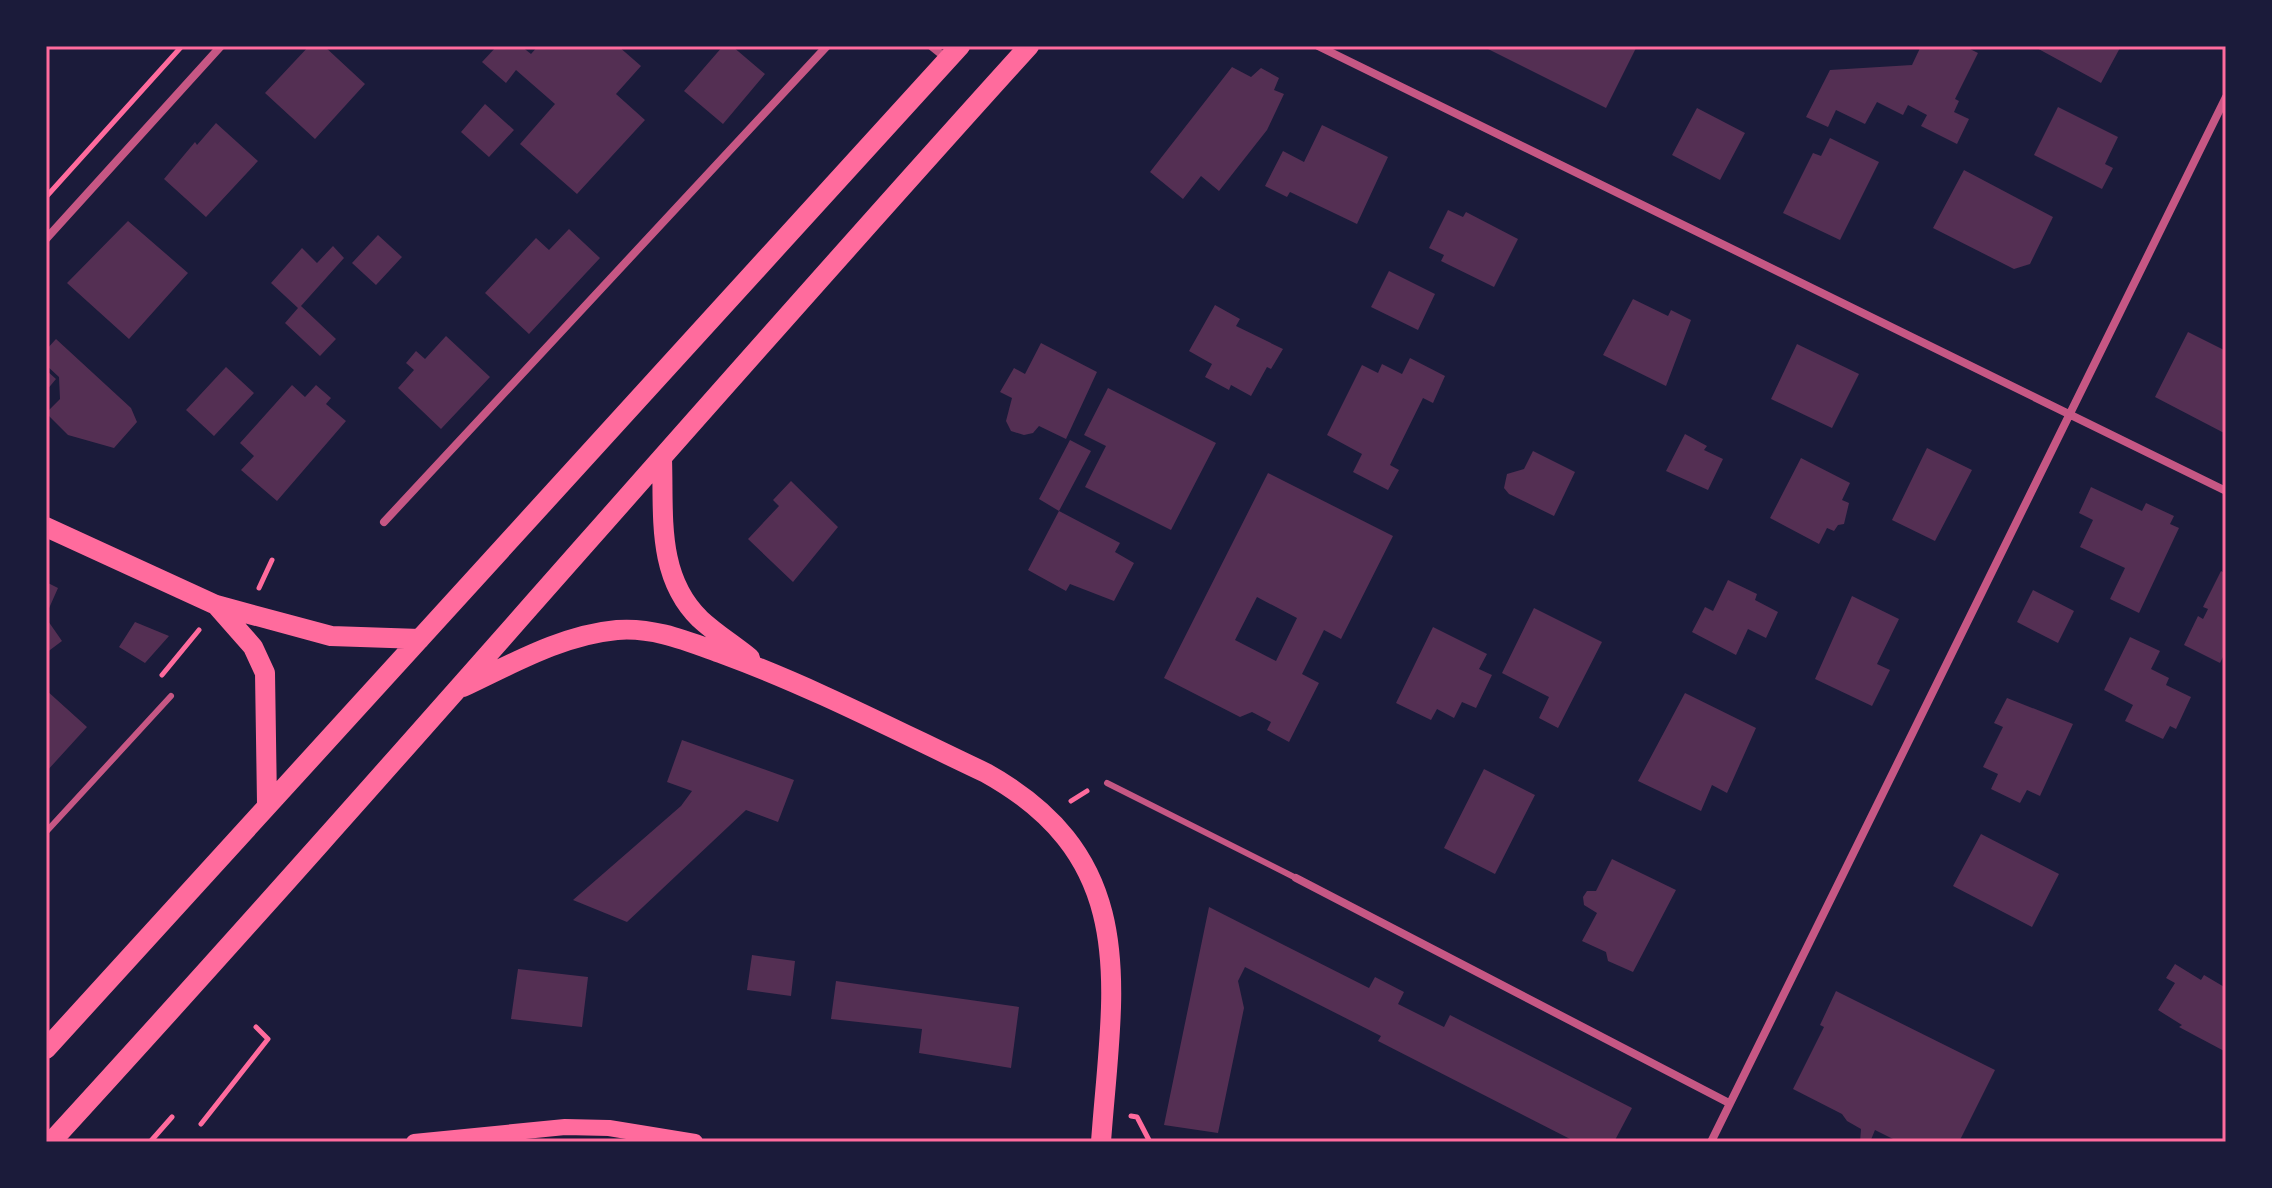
<svg xmlns="http://www.w3.org/2000/svg" width="2272" height="1188" font-family="Bitter,serif">
  <rect width="100%" height="100%" fill="#1b1b3a"/>
  <!-- building -->
  <path fill="#542f53" fill-rule="evenodd" d="M309 46H324L365 84 315 139 265 93Z
    M497 46H521L531 54 538 46H618L641 66 616 94 645 120 577 194 520 144 555 104 516 70 506 83 482 62Z
    M723 46H732L765 74 723 124 684 91Z
    M1482 46H1637L1606 108Z
    M1921 46H1964L1978 53 1955 99 1959 101 1954 112 1969 119 1957 144 1921 126 1927 115 1908 105 1903 115 1877 102 1865 124 1836 110 1828 127 1806 117 1830 70 1912 65Z
    M2033 46H2121L2101 83Z
    M1232 67 1251 77 1261 68 1279 78 1274 90 1284 94 1267 130 1219 191 1201 176 1183 199 1150 172Z
    M485 104 514 130 489 157 461 132Z
    M2058 107 2118 137 2105 164 2113 168 2102 189 2034 155Z
    M1697 108 1745 133 1720 180 1672 155Z
    M216 123 258 161 206 217 164 179 195 142 197 145Z
    M1322 125 1388 157 1357 224 1290 192 1287 197 1265 186 1283 151 1304 162Z
    M1830 138 1879 162 1840 240 1783 213 1813 153 1821 156Z
    M1964 170 2053 217 2030 264 2014 269 1933 228Z
    M1448 210 1463 217 1466 212 1518 239 1494 287 1441 261 1444 255 1429 248Z
    M128 221 188 273 129 339 67 283Z
    M569 229 600 258 529 334 485 293 536 238 549 250Z
    M378 235 402 257 376 285 352 263Z
    M333 246 344 258 301 306 336 339 320 356 285 323 298 308 271 283 302 248 317 263Z
    M1389 271 1435 294 1418 330 1371 307Z
    M1633 299 1668 316 1671 310 1691 320 1666 386 1603 355Z
    M1215 305 1240 319 1236 326 1283 349 1271 369 1267 367 1251 396 1231 385 1229 390 1205 377 1212 364 1189 351Z
    M2188 332 2226 351V434L2155 397Z
    M446 336 490 377 441 429 398 388 414 370 406 363 416 351 425 359Z
    M56 339 131 408 137 422 114 448 68 435 46 413 60 399 59 377 46 365V350Z
    M1041 343 1097 372 1066 439 1039 426 1033 433 1024 435 1011 431 1006 421 1012 398 1000 392 1014 368 1025 374Z
    M1797 344 1859 374 1832 428 1771 399Z
    M1410 358 1445 376 1433 403 1423 398 1390 465 1399 470 1388 490 1353 472 1362 454 1327 435 1362 365 1378 373 1382 364 1402 374Z
    M226 367 254 393 214 436 186 410Z
    M46 370 56 379 46 391Z
    M292 385 305 397 316 385 331 398 326 404 346 421 277 501 241 470 254 456 240 443Z
    M1108 388 1216 443 1171 530 1085 487 1106 446 1084 435Z
    M1685 434 1707 446 1704 450 1723 459 1708 490 1666 471Z
    M1070 440 1091 451 1059 511 1039 499Z
    M1927 448 1972 470 1935 541 1892 520Z
    M1533 451 1575 472 1554 516 1509 494 1504 488 1507 474 1524 469Z
    M1801 458 1850 483 1842 500 1849 503 1844 524 1838 525 1834 531 1827 528 1819 544 1770 518Z
    M1268 473 1393 536 1341 639 1324 630 1302 674 1319 683 1289 742 1267 730 1271 722 1252 712 1240 717 1164 678ZM1257 597 1297 618 1276 661 1235 640Z
    M791 481 838 527 793 582 748 539 779 506 773 500Z
    M2091 487 2142 511 2146 503 2174 516 2170 524 2179 528 2139 613 2110 599 2125 568 2080 547 2093 520 2079 513Z
    M1059 511 1120 543 1115 552 1134 563 1114 601 1070 584 1066 591 1028 570Z
    M2221 571 2226 574V651L2220 663 2184 645 2198 616 2203 619 2208 609 2203 607Z
    M1728 580 1757 594 1755 600 1778 612 1766 638 1748 629 1736 655 1692 632 1705 607 1713 611Z
    M46 582 58 588 46 615Z
    M2033 590 2074 611 2058 643 2017 622Z
    M1852 596 1899 619 1877 664 1890 670 1872 706 1815 679Z
    M1534 608 1602 642 1558 728 1539 718 1549 697 1502 673Z
    M46 618 62 641 46 653Z
    M135 622 169 636 145 663 119 647Z
    M1433 627 1487 654 1479 669 1492 675 1476 708 1462 702 1454 718 1437 709 1431 720 1396 703Z
    M2130 637 2160 651 2151 669 2169 678 2166 685 2191 697 2176 729 2170 726 2163 739 2125 721 2133 705 2104 690Z
    M46 690 87 727 46 772Z
    M1685 693 1756 728 1727 793 1712 785 1701 811 1638 781Z
    M2007 698 2073 724 2040 796 2027 790 2020 803 1991 789 1998 774 1983 767 2003 727 1994 723Z
    M682 740 794 780 778 822 746 810 627 922 573 900 681 806 692 791 667 782Z
    M1484 769 1535 795 1495 874 1444 848Z
    M1981 834 2059 874 2032 927 1953 886Z
    M1612 859 1676 890 1633 972 1608 961 1606 952 1582 941 1597 913 1584 905 1583 897 1587 891H1596Z
    M1209 907 1369 988 1375 977 1404 992 1398 1004 1444 1027 1450 1015 1632 1108 1614 1142H1576L1378 1041 1381 1036 1245 967 1238 981 1244 1008 1218 1133 1164 1125Z
    M752 955 795 961 791 996 747 990Z
    M2175 964 2201 980 2204 975 2226 988V1052L2179 1027 2182 1025 2158 1010 2175 983 2166 978Z
    M518 969 588 977 582 1027 511 1019Z
    M836 981 1019 1007 1011 1068 919 1053 922 1029 831 1019Z
    M1836 991 1995 1070 1959 1142H1899L1875 1130 1870 1142H1860L1861 1129 1847 1121 1842 1114 1793 1089 1824 1027 1820 1025Z"/>
  <g fill="none" stroke-linecap="round" stroke-linejoin="round">
    <!-- path -->
    <path stroke="#ff6b9d" stroke-width="5" d="M46 197 182 46
      M259 588 272 560
      M162 675 199 630
      M1071 801 1087 791
      M1131 1116 1137 1117 1150 1142
      M201 1124 268 1039 256 1027
      M150 1142 172 1117"/>
    <!-- service -->
    <path stroke="#c65784" stroke-width="6" d="M1107 783 1296 878
      M46 832 171 696"/>
    <!-- minor -->
    <path stroke="#c65784" stroke-width="8" d="M931 46 946 58
      M1318 46 2226 491
      M46 239 221 46
      M384 522 827 46
      M1296 878 1729 1103
      M1711 1142 2226 97"/>
    <!-- secondary -->
    <path stroke="#ff6b9d" stroke-width="16" d="M414 1142 565 1127 609 1128 695 1142"/>
    <!-- primary -->
    <path stroke="#ff6b9d" stroke-width="20" d="M662 459C664 515 656 576 700 619 715 633 734 645 750 658
      M46 527 216 605 331 636 420 639
      M216 605 253 647 265 673 267 803
      M463 687C512 664 562 635 617 630 655 627 689 642 723 654 813 687 899 732 986 773 1144 861 1112 990 1101 1142
      M46 1049 960 46
      M51 1142C382 781 700 409 1029 46"/>
  </g>
  <!-- border -->
  <rect width="2272" height="1188" fill="none" stroke="#1b1b3a" stroke-width="96"/>
  <rect x="48" y="48" width="2176" height="1092" fill="none" stroke="#ff6b9d" stroke-width="3"/>
</svg>
